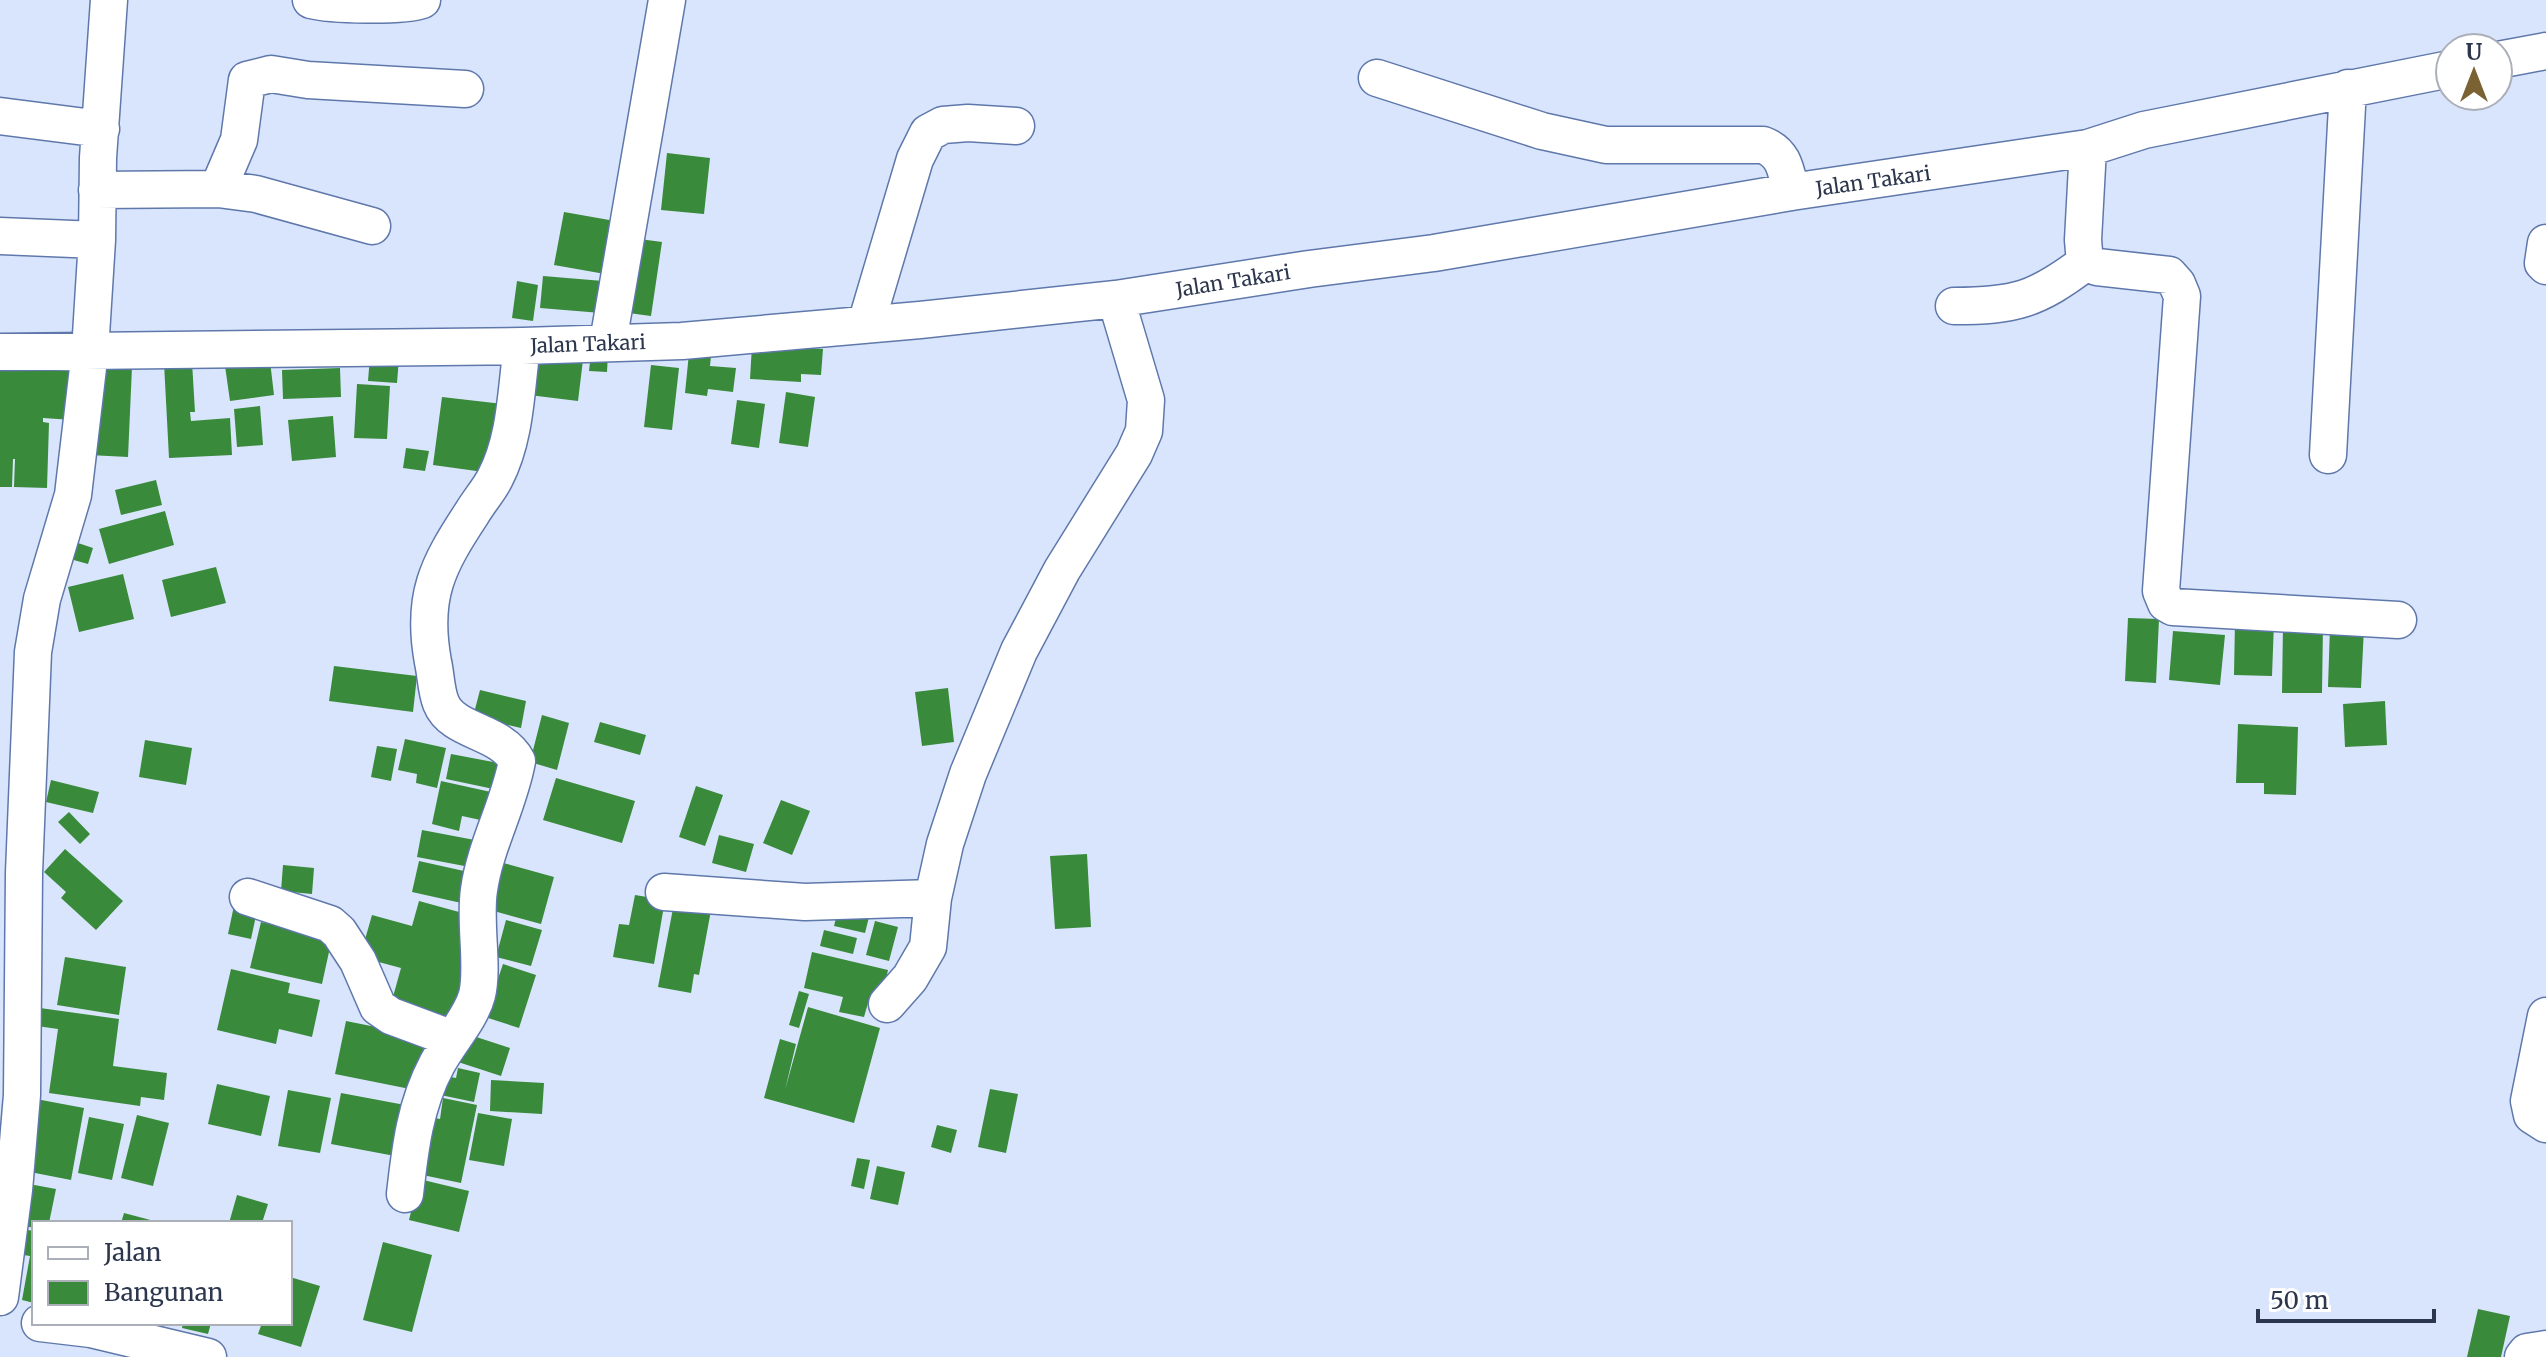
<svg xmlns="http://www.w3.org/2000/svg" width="2546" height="1357" font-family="Merriweather,serif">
  <rect width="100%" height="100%" fill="#d9e5fc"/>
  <!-- building -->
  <path fill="#398a3a" d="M667 153 710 158 704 214 661 210Z
    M564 212 615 221 605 274 554 265Z
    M632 238 662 242 651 316 621 312Z
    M543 276 603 281 601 313 540 308Z
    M517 281 538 285 533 321 512 318Z
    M752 345 823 349 821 375 801 374V382L750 379Z
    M591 352 608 353 607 372 589 371Z
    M689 353 711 356 710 366 736 368 733 392 708 389 707 396 685 393Z
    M534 354 583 360 578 401 529 395Z
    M370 356 399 358 397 383 368 381Z
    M0 359 45 361V370L75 371 73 420 43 418V422L49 423 47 488 14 487 15 459H13L12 487H0Z
    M270 361 274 395 230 401 225 366Z
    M192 362 195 412H190L191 421 230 418 232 455 169 458 164 363Z
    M95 365 132 367 128 457 89 455Z
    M651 365 679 368 672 430 644 427Z
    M340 368 341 397 283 399 282 370Z
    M357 384 390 386 387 439 354 438Z
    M786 392 815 397 808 447 779 443Z
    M442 397 503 404 491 473 433 465Z
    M737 400 765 404 759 448 731 444Z
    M260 406 263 445 237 447 234 409Z
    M333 416 336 457 292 461 288 420Z
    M406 448 429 451 425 471 403 468Z
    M156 480 162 505 121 515 115 490Z
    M165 511 174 545 109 564 99 529Z
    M69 540 93 548 88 564 63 557Z
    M216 567 226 603 171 617 162 580Z
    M123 574 134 619 79 632 68 587Z
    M2128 618 2159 619 2156 683 2125 681Z
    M2235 621 2274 622 2272 676 2234 675Z
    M2283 624H2323L2322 693H2282Z
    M2330 627 2364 628 2361 688 2328 687Z
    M2173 631 2225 635 2220 685 2169 680Z
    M334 666 417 676 413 712 329 701Z
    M948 688 954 742 922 746 915 692Z
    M480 690 526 701 521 728 473 717Z
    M2385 701 2387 745 2345 747 2343 704Z
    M542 715 569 723 557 770 530 762Z
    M600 722 646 735 640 755 594 742Z
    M2238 724 2298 727 2296 795 2264 794V783H2236Z
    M405 739 446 748 437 788 416 783 417 774 398 770Z
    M145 740 192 748 186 785 139 777Z
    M377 746 397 749 391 781 371 777Z
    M451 754 509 765 503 791 446 779Z
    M556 778 635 801 622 843 543 820Z
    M51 780 99 792 93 813 46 802Z
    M441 781 491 792 485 821 462 816 459 831 432 824Z
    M696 786 723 795 705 846 679 837Z
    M781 800 810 811 792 855 763 843Z
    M69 812 90 834 80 844 58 822Z
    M422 830 480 841 475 868 417 857Z
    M719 835 754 844 746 872 712 863Z
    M65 849 123 901 96 930 61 898 66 892 44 872Z
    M1087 854 1091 927 1055 929 1050 856Z
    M419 861 473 873 466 904 412 892Z
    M496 861 554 877 541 924 483 908Z
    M283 865 314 868 312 894 281 891Z
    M635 895 665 900 654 964 613 957 619 924 629 925Z
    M675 898 712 905 699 975 694 974 691 993 658 987Z
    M235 901 258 906 251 939 228 934Z
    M419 901 470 915 475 943 454 1021 391 1004 401 968 360 957 372 915 412 926Z
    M839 906 870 913 865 933 834 926Z
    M506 920 542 930 531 966 496 957Z
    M875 921 898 927 889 961 866 955Z
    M261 922 332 938 322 984 250 968Z
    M824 930 857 938 853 954 820 946Z
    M812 952 888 970 880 1006 868 1003 864 1017 839 1012 843 997 804 988Z
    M65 957 126 967 119 1015 57 1005Z
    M503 964 536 975 519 1028 485 1017Z
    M231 969 290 983 288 993 320 1000 312 1037 279 1029 276 1044 217 1030Z
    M799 991 809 994 799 1028 789 1025Z
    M808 1007 880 1028 854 1123 764 1098 780 1039 796 1044 785 1090Z
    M40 1008 119 1019 113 1066 167 1073 164 1100 141 1097 140 1106 49 1093 58 1029 37 1026Z
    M346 1021 426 1037 415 1090 335 1074Z
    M464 1033 510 1048 501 1076 455 1061Z
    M458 1068 480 1073 474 1102 431 1093 435 1074 456 1078Z
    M491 1080 544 1083 542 1114 490 1111Z
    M217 1084 270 1096 261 1136 208 1124Z
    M990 1089 1018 1094 1006 1153 978 1147Z
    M288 1090 331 1098 320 1153 278 1146Z
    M341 1093 405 1105 395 1156 331 1144Z
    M443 1098 477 1105 461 1183 413 1173 425 1116 440 1119Z
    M36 1099 84 1108 71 1180 30 1172 38 1133 29 1132Z
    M478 1113 512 1119 504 1166 469 1160Z
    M137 1115 169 1123 153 1186 121 1178Z
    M89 1117 124 1124 112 1180 78 1173Z
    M937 1125 957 1130 951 1153 931 1147Z
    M857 1158 870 1160 864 1189 851 1186Z
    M877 1166 905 1172 898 1205 870 1199Z
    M419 1179 469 1191 459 1232 409 1220Z
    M29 1184 56 1189 49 1223H34V1228L21 1225Z
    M237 1195 268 1204 262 1223H229Z
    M124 1213 158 1222V1223H121Z
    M22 1229 34 1231V1303L22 1300 30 1256 17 1254Z
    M383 1242 432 1255 412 1332 363 1320Z
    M290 1277 320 1286 301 1347 258 1334 262 1323H290Z
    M2478 1309 2510 1316 2501 1357H2467Z
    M183 1323H211L208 1334 182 1328Z"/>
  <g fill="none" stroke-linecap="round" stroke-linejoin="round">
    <!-- minor casing -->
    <g stroke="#5f78ab" stroke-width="39">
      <path id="minor" d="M311 0C330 5 403 7 422 0
        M2498 60 2546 51
        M1377 78 1542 131 1606 145H1763C1785 153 1786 172 1791 192
        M0 116 101 129
        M2088 148 2083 240 2085 263 2097 267 2169 275 2177 284 2182 296 2161 591 2166 603 2173 607 2398 620
        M218 189 239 140 247 80 271 74 308 80 465 89
        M97 190 218 189 256 194 372 226
        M0 236 97 240
        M2546 243 2543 263 2546 266
        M1954 306C2015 306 2036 300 2085 263
        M866 324 915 159 928 133 943 125 968 123 1016 126
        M608 342 667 0
        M0 352 522 346 682 341 920 320 1116 299 1309 269 1434 253 1791 192 2088 148 2144 130 2450 69
        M2328 455 2348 88
        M664 892 805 902 933 898
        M248 897 330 924 339 932 358 961 378 1007 391 1016 453 1039
        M887 1004 910 978 928 947 933 898 945 844 968 774 1019 651 1062 570 1134 454 1144 431 1146 400 1116 299
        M2546 1016 2529 1101 2532 1115 2546 1124
        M405 1194C410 1149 415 1105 437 1064 448 1043 471 1018 477 995 484 967 474 922 479 890 485 846 509 805 517 761 501 730 453 733 441 703 436 691 436 675 433 662 421 597 437 566 472 513 479 501 489 490 495 478 516 438 516 389 522 346
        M0 1297 14 1190 22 1095 24 873 33 652 42 599 73 495 90 351 97 240 98 158 109 0
        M40 1323 91 1329 208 1357
        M2523 1357 2527 1352 2546 1349"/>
    </g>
    <!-- minor -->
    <use href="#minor" stroke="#fff" stroke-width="36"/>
  </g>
  <g text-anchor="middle" stroke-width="8" stroke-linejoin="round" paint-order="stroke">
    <!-- street labels -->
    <g font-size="20" fill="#2c374e" stroke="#fff">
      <text transform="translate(1873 181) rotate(-8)" y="7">Jalan Takari</text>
      <text transform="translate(1233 281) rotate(-9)" y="7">Jalan Takari</text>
      <text transform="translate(588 344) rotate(-2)" y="7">Jalan Takari</text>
    </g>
  </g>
  <!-- legend -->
  <rect x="32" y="1221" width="260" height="104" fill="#ffffff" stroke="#abafb8" stroke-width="2"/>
  <rect x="48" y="1247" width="40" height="12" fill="#ffffff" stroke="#abafb8" stroke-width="2"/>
  <text x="104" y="1261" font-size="24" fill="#2c374e">Jalan</text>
  <rect x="48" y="1281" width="40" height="24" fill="#398a3a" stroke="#abafb8" stroke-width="2"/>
  <text x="104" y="1301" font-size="24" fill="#2c374e">Bangunan</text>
  <!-- north arrow -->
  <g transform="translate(2474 72)"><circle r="38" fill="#ffffff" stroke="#abafb8" stroke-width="2"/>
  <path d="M0-6L14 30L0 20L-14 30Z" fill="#7a6233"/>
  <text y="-12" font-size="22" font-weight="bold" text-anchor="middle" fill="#2c374e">U</text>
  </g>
  <!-- scale -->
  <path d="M2258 1309v12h176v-12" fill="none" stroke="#2c374e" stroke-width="4"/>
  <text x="2270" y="1309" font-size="24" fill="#2c374e" stroke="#ffffff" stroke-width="6" paint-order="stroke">50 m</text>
</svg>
